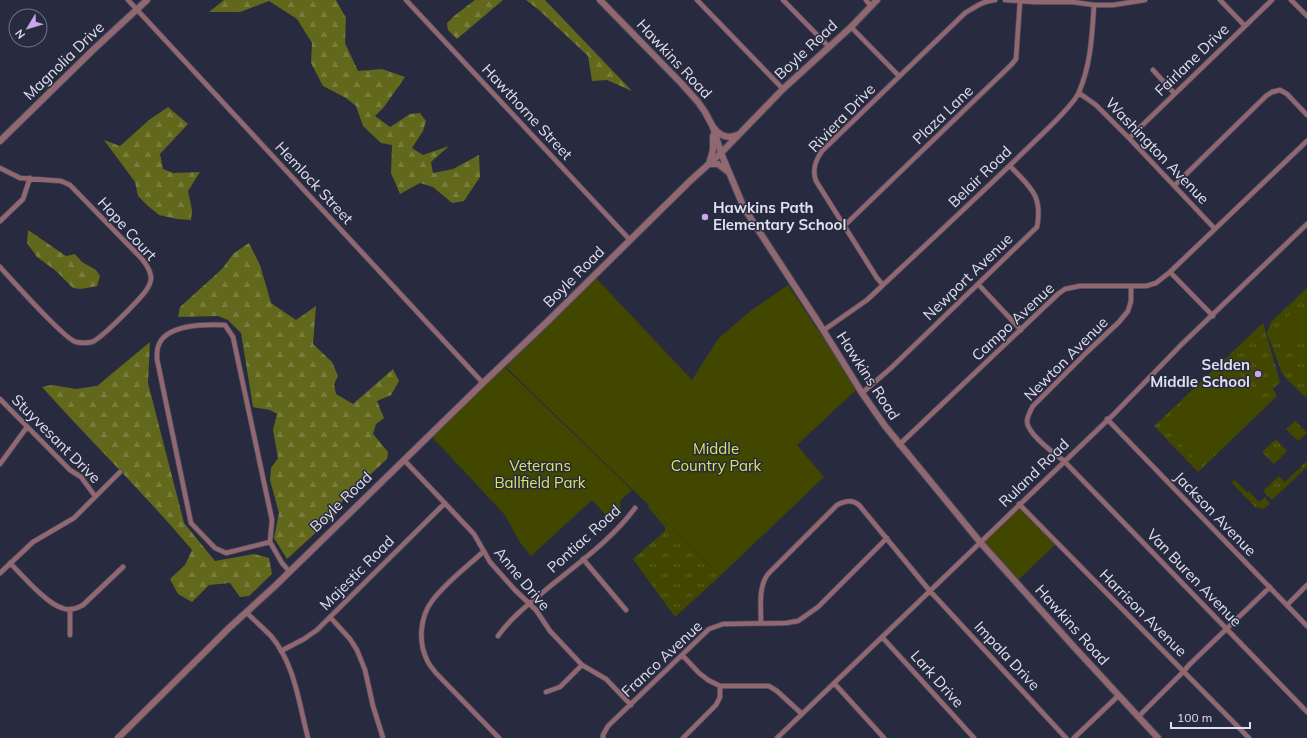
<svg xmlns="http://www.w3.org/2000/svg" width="1307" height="738" font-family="Mulish,sans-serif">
  <defs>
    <pattern id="grass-tufts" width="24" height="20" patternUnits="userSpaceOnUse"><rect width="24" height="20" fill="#424700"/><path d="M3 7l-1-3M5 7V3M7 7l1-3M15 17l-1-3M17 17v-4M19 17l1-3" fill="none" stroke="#5d6126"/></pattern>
    <pattern id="forest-firs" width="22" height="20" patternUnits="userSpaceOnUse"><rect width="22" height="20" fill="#61681c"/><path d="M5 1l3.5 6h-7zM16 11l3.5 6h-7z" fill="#777d3d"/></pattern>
  </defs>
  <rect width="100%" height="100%" fill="#282a3f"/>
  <!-- grass -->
  <path fill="url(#grass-tufts)" d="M1307 288V395L1305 397 1283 375 1267 333 1271 322Z
    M1263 323 1280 382 1273 389 1277 396 1198 472 1154 426Z
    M1295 421 1307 433 1298 441 1286 429Z
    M1276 439 1287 451 1274 464 1262 452Z
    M1307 461V467L1272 500 1263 491 1279 476 1285 482Z
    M1234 479 1247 492 1249 491 1259 502 1265 497 1270 504 1263 509 1255 507 1232 483Z
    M650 506 720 576 675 617 633 559 665 531V527L648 507Z"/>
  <!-- forest -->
  <path fill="url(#forest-firs)" d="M224 0H336L346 18 345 43 358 71 382 69 405 77 384 107 375 116 390 127 410 114 420 113 426 121 423 131 412 148 423 155 449 146 431 162 433 173 453 169 479 155 480 177 464 201 452 203 433 187 420 183 400 194 391 173 392 145 381 143 363 126 356 106 346 98 323 86 311 63 312 43 297 19 269 1 240 12H209Z
    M475 0H503L457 39 448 30 447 23 454 16Z
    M526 0H545L632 91 607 80 592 81 588 56 539 10Z
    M168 107 188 124 160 154 163 169 173 173 200 172 188 191 192 210 191 220 177 219 159 215 148 206 138 196 135 182 104 140 120 146 149 120Z
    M28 230 66 256 75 254 82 262 96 270 100 276 97 286 81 289 73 288 56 271 37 257 27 243Z
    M249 243 260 265 271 303 296 320 316 306 313 344 332 362 338 376 334 384 336 394 353 404 393 369 399 381 391 395 377 401 384 418 376 424 373 434 388 452 387 459 343 500 334 516 287 559 274 538 279 513 270 480 271 468 278 458 273 430 277 414 270 410 253 407 241 333 228 320 218 316 178 317 180 307 222 269 234 253Z
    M150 342 148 383 184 523 215 561 254 554 269 558 272 574 249 596 240 597 230 583 209 585 192 602 178 594 170 579 185 565 192 550C144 493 91 442 42 387L52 385 76 389 97 386Z"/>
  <!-- park -->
  <path fill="#424700" d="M595 277 692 380 718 339 749 312 788 285 857 389 797 445 824 477 720 576 660 516 506 367Z
    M1291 313C1300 313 1305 322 1307 331 1305 337 1300 342 1293 344L1279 332 1277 328Z
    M1226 360 1264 400 1199 463 1161 424Z
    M503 366 632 490 620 501 621 514 612 522 592 500 531 556 519 541 505 515 432 437Z
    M1019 504 1057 543 1016 582 980 542Z"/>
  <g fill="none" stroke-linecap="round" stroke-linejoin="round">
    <!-- minor casing -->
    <g stroke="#45475b" stroke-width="6">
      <path id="minor" d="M128 0 483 383
        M406 0 630 240
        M697 0 783 89
        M783 0 829 47
        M866 0 871 6
        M1005 0 1035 2H1073L1094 5H1113L1145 0
        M1220 0 1244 25
        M1291 0 1307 16
        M851 27 899 76
        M1153 70 1174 93
        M1079 93 1096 105 1129 138 1215 229
        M1129 138 1272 0
        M0 168 20 178 61 181 70 185 142 259C146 264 151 271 151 278 151 283 148 288 145 292 137 302 102 338 92 342 87 343 81 343 76 342 64 339 12 280 0 267
        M1175 185 1266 96 1272 92 1280 90 1287 94 1307 115
        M0 221 23 199 30 178
        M843 227 1011 65 1016 59 1020 1
        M1170 272 1213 316
        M978 284 1021 330
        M883 285 877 278 816 181C812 170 815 161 822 151L965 13C975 7 983 1 995 0
        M1131 286V301L1128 311 1119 322 1087 352 1033 406C1030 411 1028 415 1027 421 1027 434 1054 453 1064 461L1307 712
        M824 330 867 300 883 285C934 237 985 190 1035 141 1046 130 1074 105 1079 92 1091 64 1092 35 1094 5
        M862 393 891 368 1037 227C1043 195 1030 187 1010 166
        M0 399 70 470 81 477 95 496
        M1107 419 1307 626
        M899 445 1058 294 1065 289 1080 286H1146L1156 283 1170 272 1307 141
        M404 460 474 534 490 562 515 590 536 610 550 631 582 665 606 679 631 705
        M0 464 27 427
        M1019 504 1249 738
        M270 542 226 553 215 548 191 523 157 359C157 355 157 350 158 347 164 324 206 324 225 325L233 337 272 520 270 542 282 563 289 571
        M484 551C467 567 446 582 432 601 420 617 418 642 427 660 429 665 433 669 436 673L499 738
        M583 559 626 610
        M10 563C22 575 47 604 62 608 69 611 76 609 83 605L123 567
        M0 573 33 542 74 518 120 472
        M1287 605 1307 585
        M70 609V635
        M246 612C254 620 263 628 271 636 295 664 299 704 308 738
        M330 617 350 639 357 650 365 670 373 706 383 738
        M761 623C761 608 758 587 768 574L837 505C845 501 852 499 859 505L929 590 1066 738
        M498 636C510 619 526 606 542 593 573 567 611 541 635 508
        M882 637 974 738
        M281 651 304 639 317 630 445 503
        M683 656 699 673 708 680 720 686H769L777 691 802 714
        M834 683 884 738
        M546 692 560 687 582 665
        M1138 717 1184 671 1189 665 1270 587
        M603 738V735L608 726 709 629 723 624 786 623 798 621 818 607 887 538
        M683 738 716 705 720 697V686
        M777 738 1114 414 1182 344 1307 224
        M1074 738 1118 696"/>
    </g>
    <!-- tertiary casing -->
    <g stroke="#45475b" stroke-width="8">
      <path id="tertiary" d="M600 0 681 83 698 102 705 112 713 127 721 153 744 208 820 325 862 393 885 426 980 542 1075 648 1158 738
        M714 128C720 136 728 139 737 135
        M713 136V150L709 164H718L727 171
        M0 141 94 49 147 0
        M118 738 229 628 275 586 483 383 549 320 690 181 721 153 783 89 851 27 877 0"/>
    </g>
    <!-- minor -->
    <use href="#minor" stroke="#916770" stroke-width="4.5"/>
    <!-- tertiary -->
    <use href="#tertiary" stroke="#916770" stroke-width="6"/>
  </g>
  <!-- markers -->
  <g fill="#c9a5ee" stroke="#282a3f" stroke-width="1.5">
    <circle cx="705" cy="217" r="4"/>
    <circle cx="1258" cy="374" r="4"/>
  </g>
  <g text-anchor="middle" stroke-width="3" stroke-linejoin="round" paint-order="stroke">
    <!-- street labels -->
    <g font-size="15" fill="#dee0ee" stroke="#282a3f">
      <text transform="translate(806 50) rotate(-43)" y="5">Boyle Road</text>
      <text transform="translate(674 59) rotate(47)" y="5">Hawkins Road</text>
      <text transform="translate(1192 60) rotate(-44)" y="5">Fairlane Drive</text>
      <text transform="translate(64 61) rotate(-44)" y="5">Magnolia Drive</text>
      <text transform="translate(527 112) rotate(47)" y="5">Hawthorne Street</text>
      <text transform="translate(943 115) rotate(-44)" y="5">Plaza Lane</text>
      <text transform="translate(842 118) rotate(-46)" y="5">Riviera Drive</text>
      <text transform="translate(1157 151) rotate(46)" y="5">Washington Avenue</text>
      <text transform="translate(980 177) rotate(-44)" y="5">Belair Road</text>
      <text transform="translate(314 183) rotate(47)" y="5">Hemlock Street</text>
      <text transform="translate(127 229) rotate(48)" y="5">Hope Court</text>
      <text transform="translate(574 277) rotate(-45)" y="5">Boyle Road</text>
      <text transform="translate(968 277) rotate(-44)" y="5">Newport Avenue</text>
      <text transform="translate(1013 322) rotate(-43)" y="5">Campo Avenue</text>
      <text transform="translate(1066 359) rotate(-45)" y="5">Newton Avenue</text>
      <text transform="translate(868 376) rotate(57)" y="5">Hawkins Road</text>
      <text transform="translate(56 439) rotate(45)" y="5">Stuyvesant Drive</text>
      <text transform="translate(1034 473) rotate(-44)" y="5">Ruland Road</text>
      <text transform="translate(341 502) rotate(-44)" y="5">Boyle Road</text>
      <text transform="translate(1215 514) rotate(46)" y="5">Jackson Avenue</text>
      <text transform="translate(584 539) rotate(-42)" y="5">Pontiac Road</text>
      <text transform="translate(357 573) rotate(-45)" y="5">Majestic Road</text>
      <text transform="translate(1194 578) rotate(46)" y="5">Van Buren Avenue</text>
      <text transform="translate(522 579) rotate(50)" y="5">Anne Drive</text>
      <text transform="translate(1143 613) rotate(45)" y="5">Harrison Avenue</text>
      <text transform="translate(1072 625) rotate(48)" y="5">Hawkins Road</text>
      <text transform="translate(1007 656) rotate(47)" y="5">Impala Drive</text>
      <text transform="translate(662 659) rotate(-43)" y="5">Franco Avenue</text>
      <text transform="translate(937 679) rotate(48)" y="5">Lark Drive</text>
    </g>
    <!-- poi labels -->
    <g font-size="15" font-weight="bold" fill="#dee0ee" stroke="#282a3f" text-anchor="start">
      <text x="713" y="213">Hawkins Path<tspan x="713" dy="17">Elementary School</tspan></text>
      <text x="1250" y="370" text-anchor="end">Selden<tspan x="1250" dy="17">Middle School</tspan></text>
    </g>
    <!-- park labels -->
    <g font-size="15" fill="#d8e564" stroke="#282a3f">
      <text x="716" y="454">Middle<tspan x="716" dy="17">Country Park</tspan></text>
      <text x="540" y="471">Veterans<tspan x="540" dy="17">Ballfield Park</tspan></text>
    </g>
  </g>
  <!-- north arrow -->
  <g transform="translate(28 28) rotate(232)"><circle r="19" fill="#282a3f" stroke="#717385"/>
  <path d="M0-3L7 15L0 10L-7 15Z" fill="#c9a5ee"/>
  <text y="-6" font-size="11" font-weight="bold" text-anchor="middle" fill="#dee0ee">N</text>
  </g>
  <!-- scale -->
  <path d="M1171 722v6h79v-6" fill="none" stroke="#dee0ee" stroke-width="2"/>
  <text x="1177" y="722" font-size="12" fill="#dee0ee" stroke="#282a3f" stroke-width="3" paint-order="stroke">100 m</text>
</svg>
